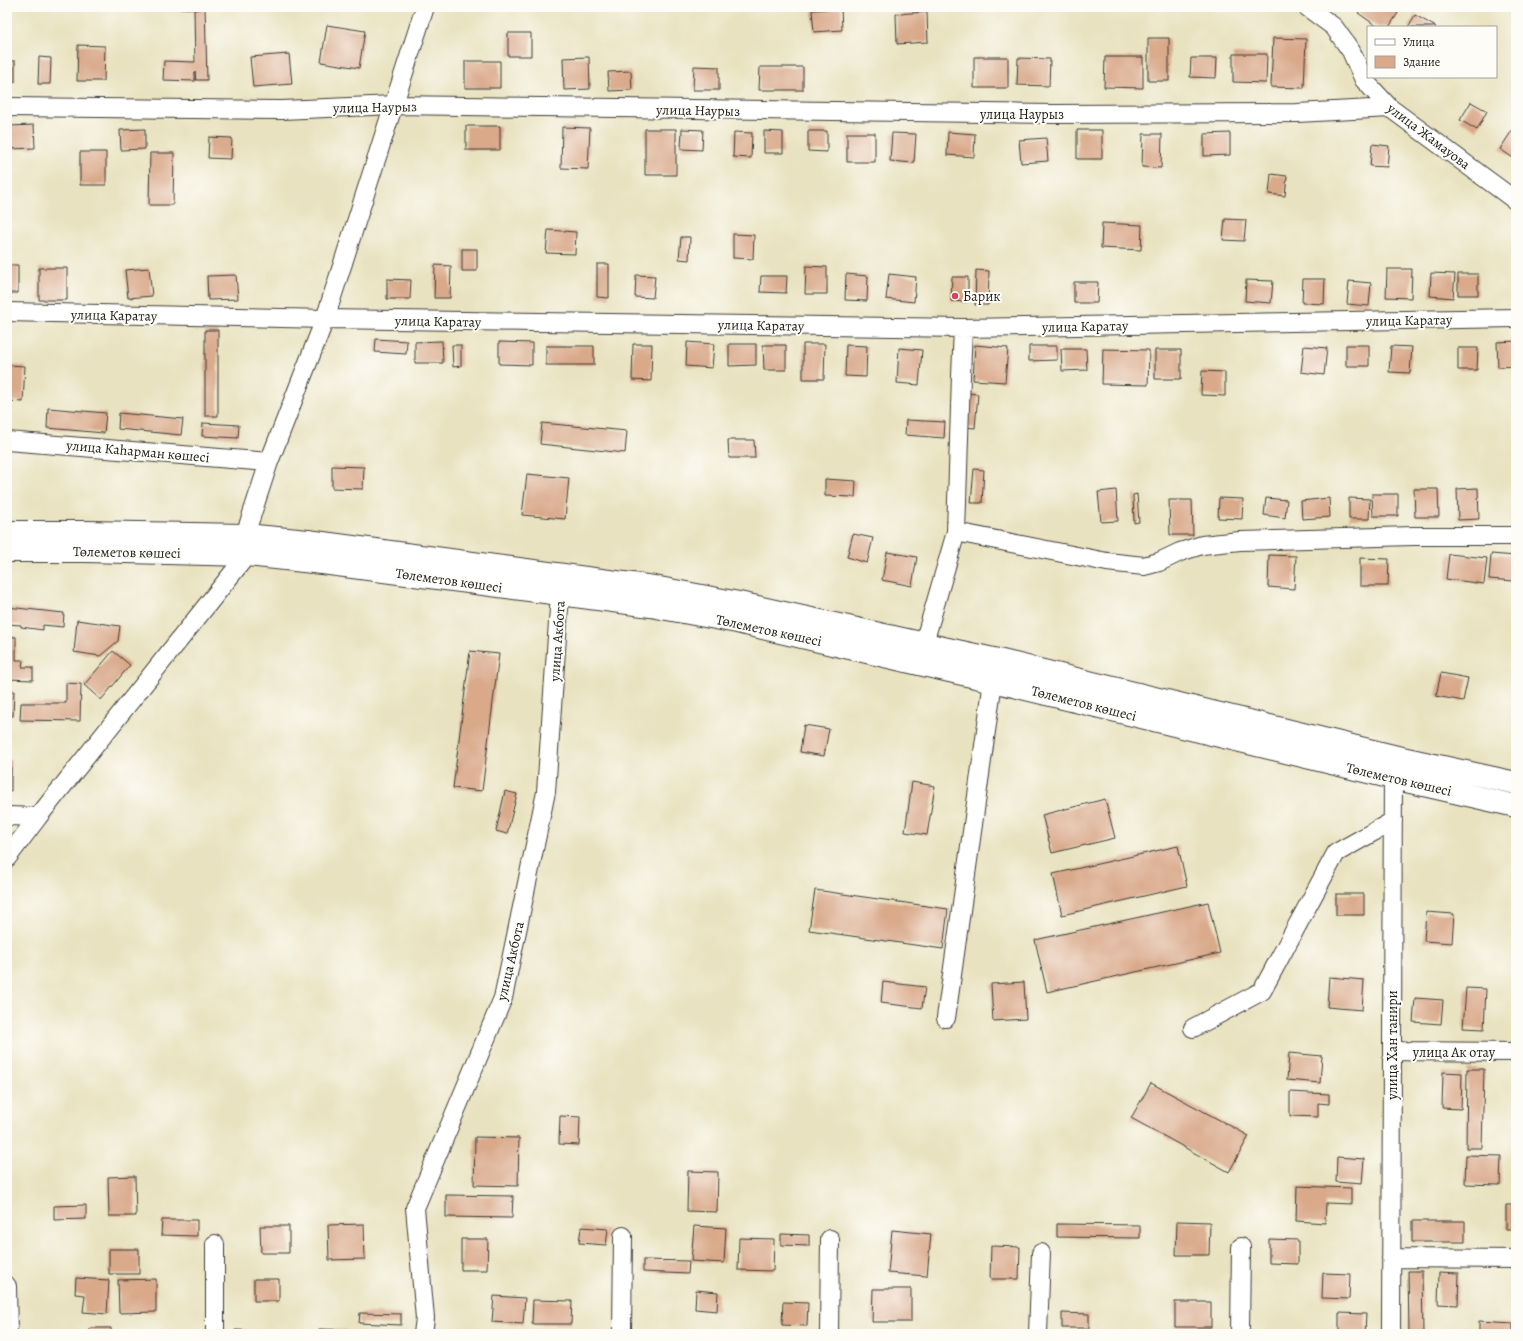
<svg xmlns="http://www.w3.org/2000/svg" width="1523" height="1341" font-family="Alegreya,serif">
  <rect width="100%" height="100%" fill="#fdfcf7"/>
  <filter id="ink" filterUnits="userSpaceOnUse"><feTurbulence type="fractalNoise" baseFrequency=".025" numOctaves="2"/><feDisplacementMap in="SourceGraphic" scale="8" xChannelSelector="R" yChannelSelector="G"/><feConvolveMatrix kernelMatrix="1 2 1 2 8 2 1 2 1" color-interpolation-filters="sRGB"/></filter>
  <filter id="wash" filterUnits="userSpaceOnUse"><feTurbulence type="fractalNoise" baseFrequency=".012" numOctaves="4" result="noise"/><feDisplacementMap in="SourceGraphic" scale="16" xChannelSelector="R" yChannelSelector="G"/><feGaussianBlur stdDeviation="0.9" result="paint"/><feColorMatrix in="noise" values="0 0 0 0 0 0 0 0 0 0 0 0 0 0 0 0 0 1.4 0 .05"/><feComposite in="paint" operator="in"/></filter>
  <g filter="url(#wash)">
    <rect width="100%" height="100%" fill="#e9e2c0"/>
    <g id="blocks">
      <!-- building -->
      <path fill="#d9a98a" d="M173 7H205L207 80H196L195 72V81L163 80 164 61 195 62 194 10 200 9 173 8Z
        M1363 7H1389L1398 13 1389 27H1378L1358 13Z
        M841 8 842 30 814 32 812 10Z
        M927 12 928 42 897 44 896 14Z
        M1415 15 1436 27H1408Z
        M327 25 365 31 359 68 321 62Z
        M508 33H531V56H508Z
        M1148 38H1169V81H1148Z
        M1273 38 1306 39 1304 88 1271 87Z
        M78 45 105 46 104 81H77Z
        M289 54 292 84 253 87 250 57Z
        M1233 54H1267L1266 83 1233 82Z
        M39 57 51 58 50 84H38Z
        M589 57 590 89 564 90 563 58Z
        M974 57H1008V88H974Z
        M1105 57H1143V88L1104 87Z
        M1018 58 1050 59 1049 86 1017 85Z
        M1191 58H1217L1216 78 1190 77Z
        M7 61H15V82H7Z
        M465 61H500V88H465Z
        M694 66 719 67V90H693Z
        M760 67H803V90H759Z
        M631 71 632 90 609 91 608 72Z
        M1471 102 1487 111 1477 130 1460 120Z
        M34 125 35 148 10 149 9 126Z
        M466 126H500V150H466Z
        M562 127 590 128 588 169 561 168Z
        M145 129V149L121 150 120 130Z
        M645 129H676V175H645Z
        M682 129 703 130 702 150 681 149Z
        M1513 129 1516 131V160L1500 149Z
        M1077 130H1102V159H1077Z
        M764 131 783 132V153H764Z
        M808 131H827V152L808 151Z
        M734 132 752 133 751 158 733 157Z
        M948 132 975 134 974 157 947 155Z
        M847 133H875V162H847Z
        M892 133 916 134 914 163 890 161Z
        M1230 133V155L1204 156V134Z
        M1143 134H1162L1161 168 1142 167Z
        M209 137 232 138 231 159 208 158Z
        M1046 138 1048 161 1021 163 1019 140Z
        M1372 144 1389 146 1387 167 1370 166Z
        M80 152H106V185H80Z
        M150 153H174L173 205H149Z
        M1271 174 1287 176 1285 196 1269 194Z
        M1225 219 1246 220 1244 241 1223 240Z
        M1102 223 1142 225 1141 250 1101 248Z
        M548 230 576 232 575 254 546 253Z
        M733 234 754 235 753 259 733 258Z
        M681 237H690L689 260 679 259Z
        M462 249H477V271H462Z
        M597 264H609V298L597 297Z
        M7 265H18V293H7Z
        M435 265 451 266 450 298H434Z
        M806 266 827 267V294H805Z
        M39 268H67V300H39Z
        M149 268 152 296 128 298 125 270Z
        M1387 269H1412L1411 298 1386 297Z
        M976 270 989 271 988 305H975Z
        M1431 273 1455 274 1453 298 1430 296Z
        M846 274 868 276 867 301 845 300Z
        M889 274 916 277 914 302 886 299Z
        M1458 274H1478V295H1458Z
        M236 275 238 299 208 300 207 276Z
        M636 275 655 276 653 298 635 297Z
        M761 276H787L786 293 760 292Z
        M952 277H968V302L951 301Z
        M387 279 411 280 410 299H387Z
        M1303 279H1325L1324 304 1302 303Z
        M1246 280 1273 281 1271 303 1245 301Z
        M1349 281 1371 283 1369 306 1347 304Z
        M1074 282H1098L1097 303H1074Z
        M205 330H218V416H205Z
        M376 339 407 341 406 354 375 352Z
        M442 341 443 363H415V342Z
        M1516 341V366L1498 367 1497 342Z
        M499 342 532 343V365L499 364Z
        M687 342 714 344 712 368 686 366Z
        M633 344H652L651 381 632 380Z
        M729 344H756V365L729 366Z
        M803 344H825L824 379H803Z
        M452 345H461V366L453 367Z
        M763 345H786V370H764Z
        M846 345 867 346 866 377 845 376Z
        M975 345 1008 348 1005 382 973 380Z
        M1346 345H1369V366H1346Z
        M546 346H594V365H546Z
        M1029 346H1057V360L1029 361Z
        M1304 346 1327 348 1324 375 1301 372Z
        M1391 346 1412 347 1410 373 1389 372Z
        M899 348 922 350 919 385 897 383Z
        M1458 348H1478L1477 370H1458Z
        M1061 349H1086L1087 370 1062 371Z
        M1103 349 1149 350 1148 385 1102 384Z
        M1155 350H1181V379H1155Z
        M7 365 25 366 23 402 7 401Z
        M1202 371 1225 372V396L1201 395Z
        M967 393 978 394 975 428 964 427Z
        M48 408 106 413 104 433 47 428Z
        M119 413 183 419 181 435 118 429Z
        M906 420 945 422 944 438 905 435Z
        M203 423 239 425 238 438 202 436Z
        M542 423 627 431 625 453 540 444Z
        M728 440H754L755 458H729Z
        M332 466 364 467 363 489 332 488Z
        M974 469 984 470 982 503H971Z
        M527 474 569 478 565 519 522 515Z
        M825 479 856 481 855 497 825 496Z
        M1478 488 1479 519 1458 520 1457 489Z
        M1414 489H1438L1439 517H1415Z
        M1116 490 1118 521 1101 522 1098 492Z
        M1514 492H1516V521H1514Z
        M1137 494 1139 522 1134 523 1133 495Z
        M1372 494H1398V516H1373Z
        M1219 498 1243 499 1242 519 1218 518Z
        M1266 498 1287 500 1285 518 1264 515Z
        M1329 498 1330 517 1302 519 1301 501Z
        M1349 498 1370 499 1369 519H1349Z
        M1169 500H1192L1193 535H1170Z
        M853 534 873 538 867 563 847 557Z
        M887 552 917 557 912 586 882 580Z
        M1449 554 1487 558 1484 584 1446 579Z
        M1491 554 1516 556 1514 581 1489 579Z
        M1269 555 1296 556 1294 589 1268 587Z
        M1360 558 1389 559 1388 586H1360Z
        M7 607 64 613 63 627 43 625V630L21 627V625L7 624Z
        M77 620 120 626 118 641 100 656 74 652Z
        M7 636 16 637V660H23L22 667H33V680L7 679Z
        M113 651 130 665 101 700 84 685Z
        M470 651 499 654 482 791 453 788Z
        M1441 673 1468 678 1463 701 1436 696Z
        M66 683 81 684 80 721 20 720 21 703H66Z
        M7 691H14L13 716H7Z
        M804 725 829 729 824 756 800 752Z
        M7 760H11V791H7Z
        M912 782 935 786 927 835 905 832Z
        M505 791 517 794 507 834 496 831Z
        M1105 799 1115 838 1052 853 1042 815Z
        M1178 846 1187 886 1062 915 1053 874Z
        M815 890 948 909 943 949 809 930Z
        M1336 894H1364V915H1336Z
        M1208 902 1220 953 1047 992 1035 940Z
        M1426 912 1454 914 1452 943 1424 941Z
        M1329 977 1364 980 1362 1010 1327 1007Z
        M883 982 925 987 922 1008 881 1003Z
        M1024 982 1026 1019 993 1021 991 984Z
        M1466 988 1486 989 1484 1029 1463 1028Z
        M1415 998 1443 1000 1441 1024 1413 1022Z
        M1289 1053 1322 1056 1320 1083 1287 1080Z
        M1467 1069H1484L1482 1148H1466Z
        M1443 1072 1462 1073 1461 1109 1442 1108Z
        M1151 1083 1249 1136 1229 1172 1131 1118Z
        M1290 1092 1329 1094V1104L1318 1103V1117L1290 1116Z
        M560 1116 580 1117 579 1145 559 1144Z
        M475 1137 519 1138 518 1186 474 1185Z
        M1466 1155 1501 1156 1500 1185 1465 1184Z
        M1337 1157 1364 1159 1362 1184 1336 1182Z
        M688 1171 718 1172 717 1212 687 1211Z
        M135 1176 136 1216H109L108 1177Z
        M1297 1186 1351 1188V1204L1326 1203 1325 1223 1296 1221Z
        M446 1195 513 1196 512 1218 446 1217Z
        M86 1205V1219L54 1220V1206Z
        M1506 1205H1516V1229H1506Z
        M162 1220H197V1236L161 1235Z
        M1177 1221 1210 1222 1209 1255H1176Z
        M1412 1221H1465V1242H1412Z
        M364 1224 365 1259 329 1260 328 1225Z
        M1057 1224 1140 1225V1238L1057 1237Z
        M260 1226H289V1253H261Z
        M694 1226 726 1228 724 1263 691 1261Z
        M581 1227 608 1229 606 1245 579 1243Z
        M892 1230 931 1234 927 1276 888 1273Z
        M781 1234 809 1235V1246L781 1245Z
        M739 1238 774 1239 773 1271 738 1270Z
        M461 1239H488L487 1270H461Z
        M1269 1239 1298 1240V1264L1269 1263Z
        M991 1246 1020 1247 1019 1279H990Z
        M109 1249H139V1274H109Z
        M643 1260 689 1261 688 1274 643 1272Z
        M1408 1271H1422L1423 1334H1409Z
        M1439 1272 1459 1273 1458 1305 1438 1304Z
        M1323 1273 1350 1274 1349 1299 1322 1298Z
        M76 1278 109 1280 107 1314 83 1312 85 1295 75 1294Z
        M156 1279V1312L119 1313 118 1280Z
        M254 1279H279V1301H254Z
        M873 1289H911V1322H872Z
        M696 1290 718 1292 717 1311 695 1309Z
        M494 1296 525 1298 523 1324 492 1322Z
        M533 1300 572 1301 571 1324H532Z
        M783 1302 808 1303 807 1326 782 1325Z
        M1175 1302H1211V1327H1175Z
        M360 1313 401 1314V1325L359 1323Z
        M1062 1313 1089 1314V1328H1062Z
        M1339 1313 1366 1314 1365 1334H1339Z
        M1479 1321 1513 1323V1334H1479Z
        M90 1328H111V1334H90Z
        M319 1329 347 1330V1334H318Z
        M235 1330 262 1331V1334H235Z
        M56 1331V1334H34V1333Z"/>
    </g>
  </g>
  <g filter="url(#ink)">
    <use href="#blocks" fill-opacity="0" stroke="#3b3a35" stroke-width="1"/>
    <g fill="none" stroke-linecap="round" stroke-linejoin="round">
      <!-- minor casing -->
      <g stroke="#3b3a35" stroke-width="20">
        <path id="minor" d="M1307 7 1334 27 1351 51 1364 80 1390 108 1516 201
          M7 107 282 110 394 105 1053 114 1297 113 1390 108
          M7 312 325 319 963 328 1516 318
          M7 441 269 462
          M956 532 1107 562 1144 566 1159 562 1180 552 1202 545 1240 541 1413 536H1516
          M245 535 269 462 325 319 425 7
          M924 643 956 532 961 376 963 328
          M7 816 38 817
          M7 858 38 817 247 555
          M946 1018 993 681
          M1193 1028 1262 991 1336 853 1393 821
          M1392 1051 1516 1052
          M1391 1258 1516 1259
          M7 1286 8 1334
          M215 1334V1244
          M423 1334 425 1318 415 1208 503 998 546 792 561 580
          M622 1334 623 1236
          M829 1334 830 1239
          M1038 1334 1041 1253
          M1240 1334 1241 1247
          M1391 1334 1393 765"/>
      </g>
      <!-- major casing -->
      <g stroke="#3b3a35" stroke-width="24">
        <path id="major" d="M7 532H85L245 535 308 541 654 587 739 603 998 660 1393 756 1516 783
          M7 551H86L247 555 322 563 651 606 737 622 993 681 1393 778 1516 806"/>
      </g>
      <!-- minor -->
      <use href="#minor" stroke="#fff" stroke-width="18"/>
      <!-- major -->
      <use href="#major" stroke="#fff" stroke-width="22"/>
    </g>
  </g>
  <!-- markers -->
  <circle fill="#d1495b" stroke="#fdfcf7" stroke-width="1.5" cx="955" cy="296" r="4"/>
  <g text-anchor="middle" stroke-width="4" stroke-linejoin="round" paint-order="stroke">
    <!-- street labels -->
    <g font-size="14" fill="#1c1c1c" stroke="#fdfcf7">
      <text transform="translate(375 107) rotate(-1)" y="5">улица Наурыз</text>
      <text transform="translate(698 110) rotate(1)" y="5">улица Наурыз</text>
      <text x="1022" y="119">улица Наурыз</text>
      <text transform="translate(1429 136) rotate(37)" y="5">улица Жамауова</text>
      <text transform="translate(114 315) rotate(1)" y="5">улица Каратау</text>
      <text transform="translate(1409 320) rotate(-1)" y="5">улица Каратау</text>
      <text transform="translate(438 321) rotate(1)" y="5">улица Каратау</text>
      <text transform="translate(761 325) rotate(1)" y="5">улица Каратау</text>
      <text transform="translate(1085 326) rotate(-1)" y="5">улица Каратау</text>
      <text transform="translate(138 451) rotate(5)" y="5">улица Каһарман көшесі</text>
      <text transform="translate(127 552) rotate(1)" y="5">Төлеметов көшесі</text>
      <text transform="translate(449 580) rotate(8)" y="5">Төлеметов көшесі</text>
      <text transform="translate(769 630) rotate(12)" y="5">Төлеметов көшесі</text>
      <text transform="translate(557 641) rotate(-86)" y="5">улица Акбота</text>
      <text transform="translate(1084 703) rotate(14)" y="5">Төлеметов көшесі</text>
      <text transform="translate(1399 779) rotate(13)" y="5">Төлеметов көшесі</text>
      <text transform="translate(510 961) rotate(-77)" y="5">улица Акбота</text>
      <text transform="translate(1392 1045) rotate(-90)" y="5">улица Хан танири</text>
      <text x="1454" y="1057">улица Ак отау</text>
    </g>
    <!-- poi labels -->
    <g font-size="14" fill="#1c1c1c" stroke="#fdfcf7" text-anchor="start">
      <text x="963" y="301">Барик</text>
    </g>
  </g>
  <!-- margin -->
  <rect width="1523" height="1341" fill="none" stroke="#fdfcf7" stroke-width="24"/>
  <!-- legend -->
  <rect x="1367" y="26" width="130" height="52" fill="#fdfcf7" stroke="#a3a29f"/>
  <rect x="1375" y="39" width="20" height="6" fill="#ffffff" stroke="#a3a29f"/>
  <text x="1403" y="46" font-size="12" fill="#1c1c1c">Улица</text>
  <rect x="1375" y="56" width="20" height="12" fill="#d9a98a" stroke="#a3a29f"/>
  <text x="1403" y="66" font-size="12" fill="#1c1c1c">Здание</text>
</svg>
